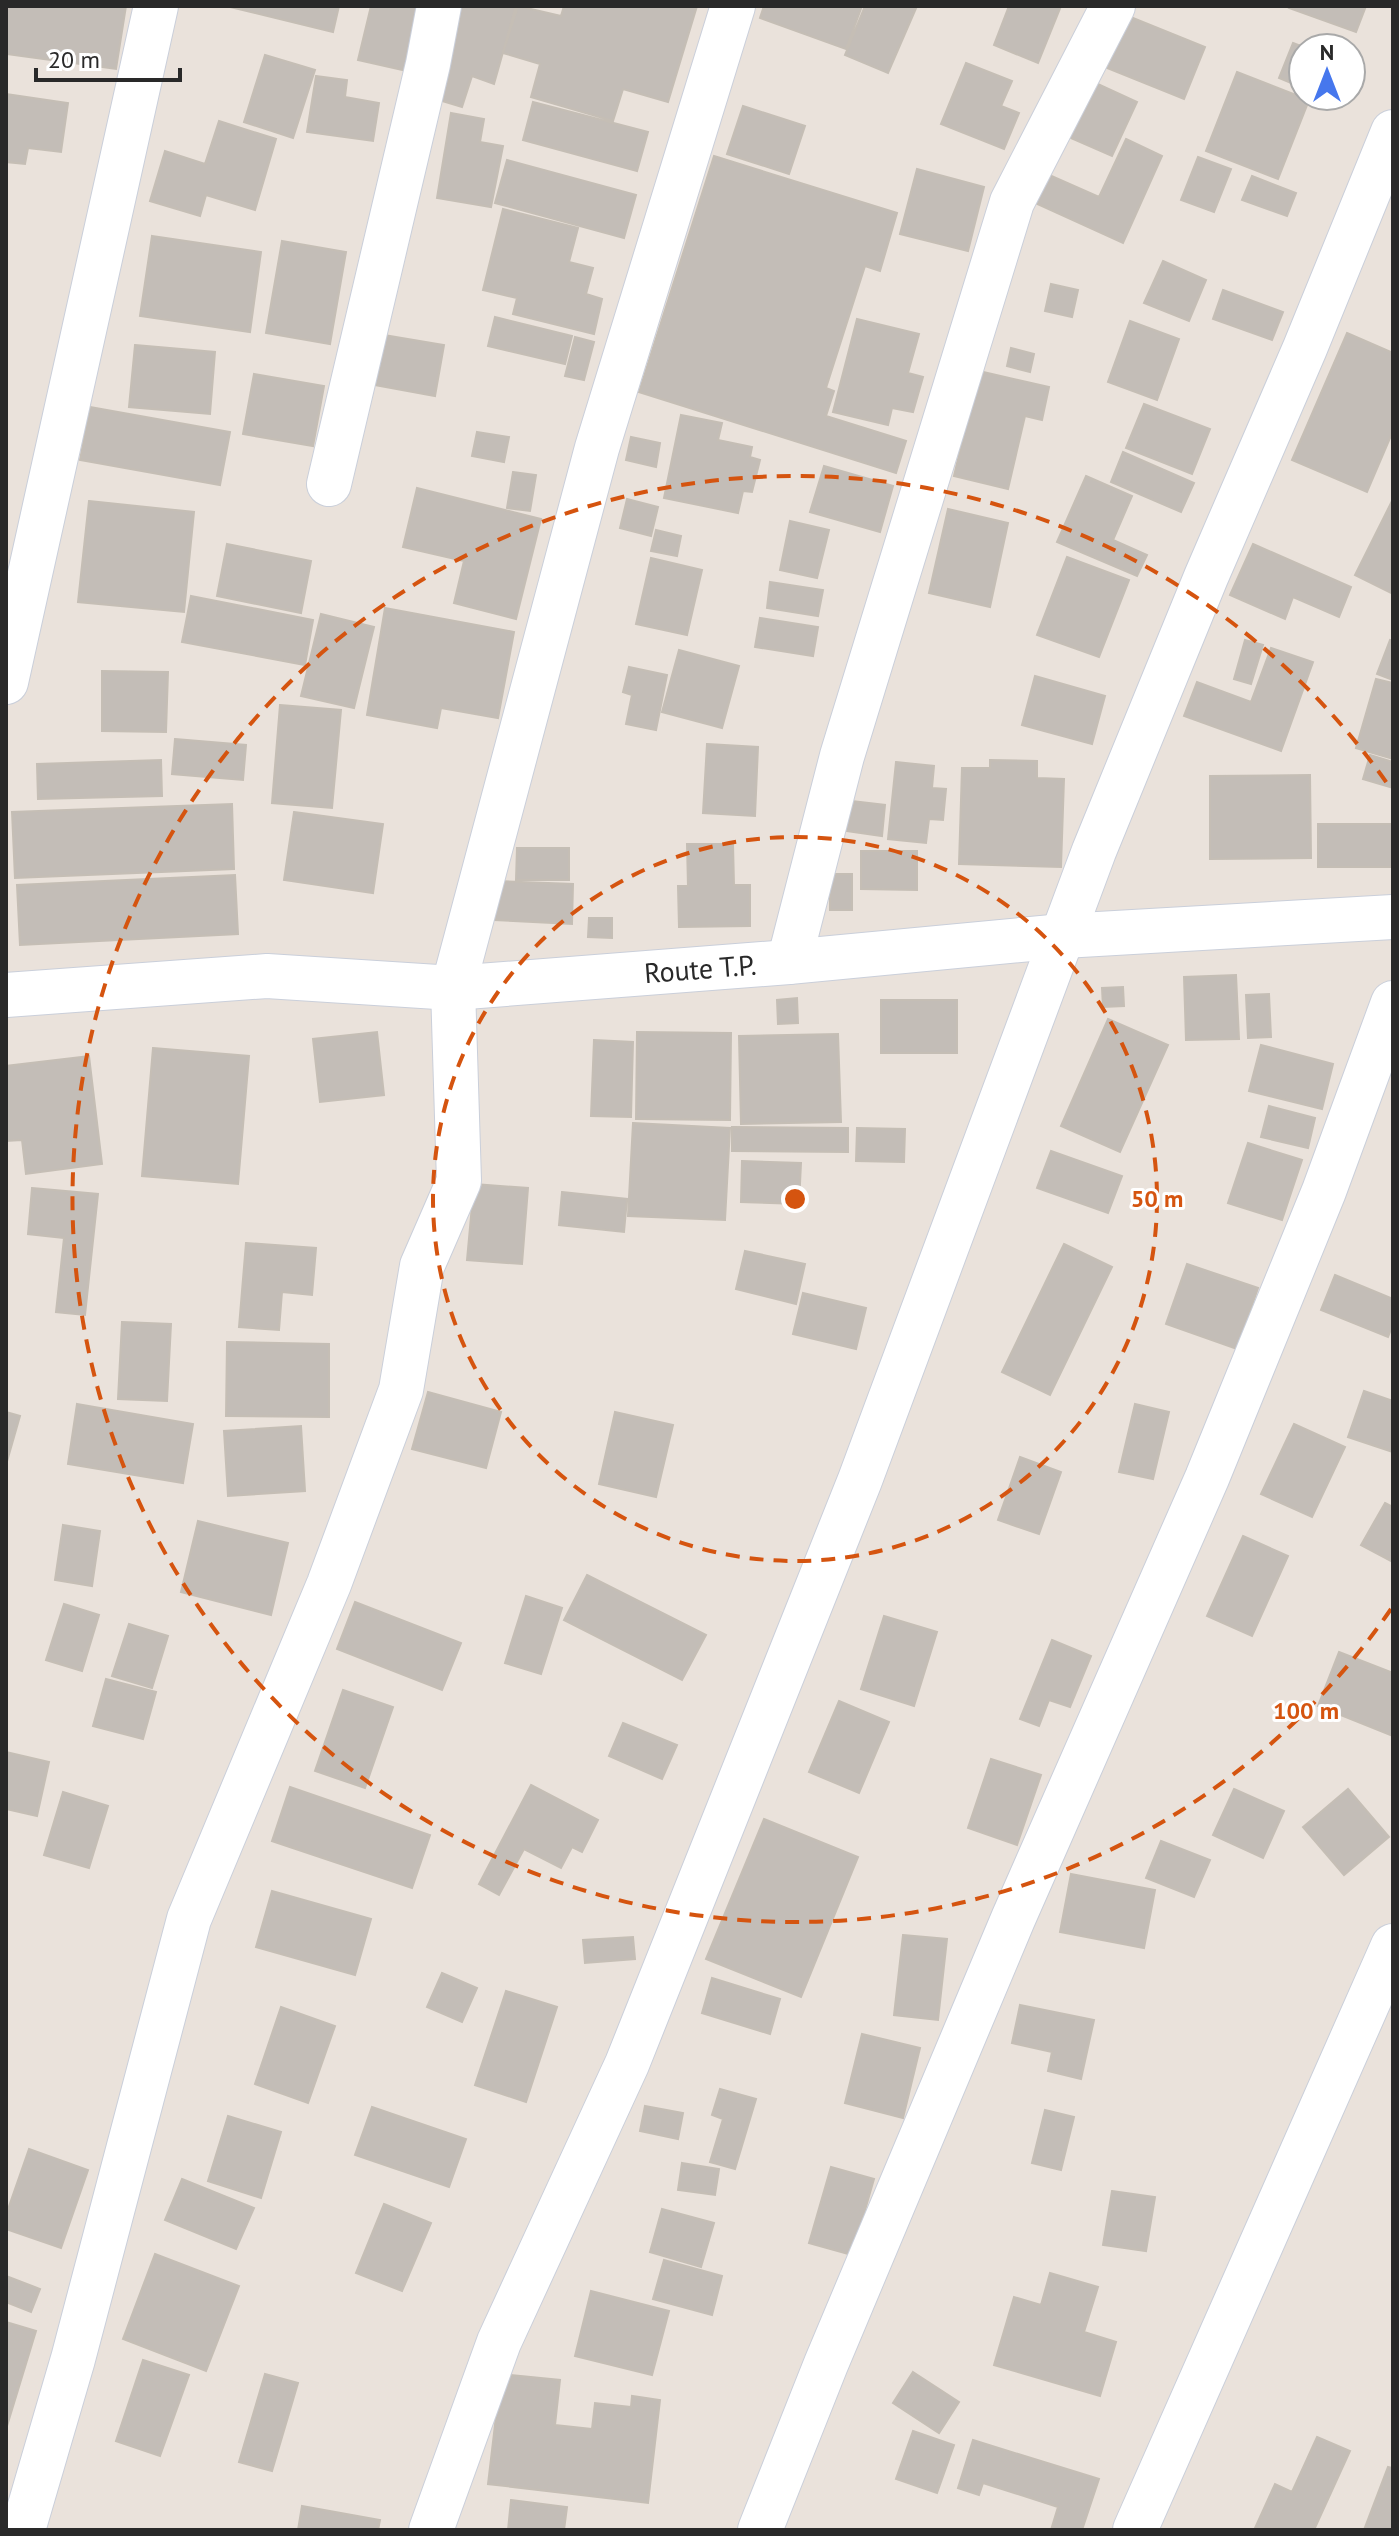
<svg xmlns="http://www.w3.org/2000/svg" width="1399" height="2536" font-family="'PT Sans',sans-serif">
  <rect width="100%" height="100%" fill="#eae2db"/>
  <!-- building -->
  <path fill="#c3bdb7" stroke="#c5beb5" stroke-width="2" d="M6 6H126L116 69 6 54Z
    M226 6H339L333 32Z
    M371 6H430L416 73 358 60Z
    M453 6H516L494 84 472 76 462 107 439 100Z
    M518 6 561 16 564 6H697L668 102 623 89 613 121 531 97 540 64 503 53Z
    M764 6H862L846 49 760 18Z
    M865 6H917L888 73 845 55Z
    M1009 6H1061L1038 63 994 45Z
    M1290 6H1366L1356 32 1289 8Z
    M1128 16 1205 47 1184 99 1107 68Z
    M1293 43 1306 48H1303V88L1279 78Z
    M265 55 315 70 293 138 244 122Z
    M966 63 1012 81 1001 106 1019 113 1004 149 941 124Z
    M1237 72 1309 100 1278 179 1206 151Z
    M316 76 347 80 345 97 379 103 373 141 307 132Z
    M1089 80 1137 102 1112 156 1064 135Z
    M6 94 68 103 61 152 28 148 25 164 6 162Z
    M533 102 648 132 637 171 523 140Z
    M743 106 805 126 789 174 727 154Z
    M451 113 484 119 480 142 503 146 491 207 437 198Z
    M219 121 276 139 255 210 206 195 200 216 150 201 165 151 205 164Z
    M1126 139 1162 156 1123 243 1033 202 1045 173 1099 197Z
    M714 156 897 213 880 271 865 266 826 388 834 391 826 416 906 441 896 473 639 392Z
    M1198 157 1231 169 1214 212 1181 200Z
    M507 160 636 195 624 238 495 203Z
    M917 169 984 187 968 251 900 234Z
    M1252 176 1296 193 1287 216 1242 200Z
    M503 209 578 228 569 262 593 268 586 294 602 299 594 334 513 314 517 298 483 290Z
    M152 236 261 252 250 332 140 316Z
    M282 241 346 252 330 344 266 333Z
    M1163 261 1206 280 1189 321 1144 303Z
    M1051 284 1078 290 1072 317 1045 311Z
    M1223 290 1283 312 1272 340 1213 319Z
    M495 317 572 336 565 364 488 346Z
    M857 319 919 334 908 373 923 377 913 412 892 408 888 425 833 412Z
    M1130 321 1179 339 1157 400 1108 382Z
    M1347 333 1393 353V431L1367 492 1292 460Z
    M378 334 444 345 435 396 369 384Z
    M575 337 594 342 584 380 565 376Z
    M135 345 215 352 210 414 129 407Z
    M1011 348 1034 354 1030 372 1007 366Z
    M979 371 1049 387 1042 420 1025 416 1008 489 954 476Z
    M254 374 324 386 313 446 243 434Z
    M1144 404 1210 429 1192 474 1126 448Z
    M90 407 230 432 220 485 80 460Z
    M681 415 722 423 718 440 752 447 750 457 760 460 752 492 743 491 738 513 664 498Z
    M477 432 509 437 504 462 472 456Z
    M631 437 660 443 656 467 626 460Z
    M1123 452 1194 483 1181 512 1111 482Z
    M824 466 893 486 880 532 810 512Z
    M513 472 536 475 530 511 507 508Z
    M1086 476 1132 496 1113 540 1147 555 1137 576 1057 542Z
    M417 488 541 519 516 619 454 603 464 561 403 547Z
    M627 499 658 507 651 536 620 528Z
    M1393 499V594L1355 575Z
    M89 501 194 512 184 612 78 602Z
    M948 509 1008 523 990 607 929 593Z
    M790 521 829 530 817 578 780 570Z
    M656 530 681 536 677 556 651 551Z
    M227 544 311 561 301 613 217 596Z
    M1253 544 1351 587 1339 617 1293 597 1285 619 1230 595Z
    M1067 557 1129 580 1099 657 1037 635Z
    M651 558 702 570 687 635 636 624Z
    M770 582 823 590 818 616 767 608Z
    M191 596 313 620 305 665 182 642Z
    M385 608 514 632 498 718 441 708 437 728 367 715Z
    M321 614 374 627 354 708 301 696Z
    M760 618 818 627 813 656 755 647Z
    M1245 640 1263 645 1251 684 1234 679Z
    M1390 640 1393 641V680L1377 674Z
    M1271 648 1313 662 1281 751 1184 716 1197 682 1251 702Z
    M679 650 739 666 722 728 662 712Z
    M629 667 667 675 656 730 626 724 632 695 623 692Z
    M102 671 168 672 166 732 102 731Z
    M1035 676 1105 696 1092 744 1022 725Z
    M1376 679 1393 683V759L1356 748Z
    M280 705 341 710 332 808 272 803Z
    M175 739 246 745 243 780 172 774Z
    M707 744 758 747 755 816 703 813Z
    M1370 755 1393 762V788L1363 779Z
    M161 760 162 796 38 799 37 764Z
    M990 760 1037 761V778L1064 779 1061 867 959 864 962 768H990Z
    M896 762 934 766 932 788 946 789 943 820 929 819 926 843 888 839Z
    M1310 775 1311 858 1210 859V776Z
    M843 800 885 805 882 836 839 830Z
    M232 804 234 869 15 878 12 812Z
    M294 812 383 824 373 893 284 880Z
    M1318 824H1393V867H1318Z
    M687 844H733L734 885H750V926L679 927 678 886H688Z
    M517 848H569V880H516Z
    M861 851H917V890L861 889Z
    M830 874H852V910H830Z
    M235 875 238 934 20 945 17 885Z
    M497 881 573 884 572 924 495 920Z
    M589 918H612V938L588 937Z
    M1236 975 1239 1039 1186 1040 1184 977Z
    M1123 987 1124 1006 1103 1007 1102 988Z
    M1269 994 1271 1037 1248 1038 1246 995Z
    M797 998 798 1023 778 1024 777 1000Z
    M881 1000H957V1053H881Z
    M1108 1019 1168 1045 1120 1152 1061 1126Z
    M377 1032 384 1095 320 1102 313 1039Z
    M637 1032 731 1033 730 1120 636 1119Z
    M838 1034 841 1122 741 1124 739 1036Z
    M594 1040 633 1042 631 1117 591 1116Z
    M1261 1045 1333 1064 1322 1109 1249 1091Z
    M153 1048 249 1056 238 1184 142 1176Z
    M89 1056 102 1164 26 1174 22 1140 6 1141V1066Z
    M1269 1106 1315 1118 1308 1148 1261 1137Z
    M633 1123 730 1128 725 1220 628 1216Z
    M732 1127 848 1128V1152L732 1151Z
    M857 1128 905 1129 904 1162 856 1161Z
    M1248 1143 1302 1160 1282 1220 1228 1203Z
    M1051 1151 1122 1176 1108 1213 1037 1188Z
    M742 1161 801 1163 799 1204 741 1202Z
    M474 1184 528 1188 522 1264 467 1260Z
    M32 1188 98 1194 85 1315 56 1312 64 1238 28 1234Z
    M562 1192 627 1199 624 1232 559 1225Z
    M246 1243 316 1248 312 1295 282 1292 279 1330 239 1327Z
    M1064 1244 1112 1267 1050 1395 1002 1372Z
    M745 1251 805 1264 796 1304 736 1289Z
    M1187 1264 1258 1288 1237 1349 1166 1324Z
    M1335 1275 1393 1299V1324L1388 1337 1321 1310Z
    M803 1293 866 1308 856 1349 793 1334Z
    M122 1322 171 1324 167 1401 118 1399Z
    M227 1342 329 1344V1417L226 1416Z
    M1364 1391 1393 1401V1452L1348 1437Z
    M428 1392 501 1412 486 1468 412 1449Z
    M77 1404 193 1424 183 1483 68 1464Z
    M1135 1404 1169 1412 1153 1479 1119 1472Z
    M6 1412 20 1416 6 1465Z
    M615 1412 673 1425 656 1497 599 1484Z
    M1294 1424 1345 1447 1312 1517 1261 1494Z
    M301 1426 305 1491 228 1496 224 1431Z
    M1020 1457 1061 1472 1039 1534 998 1520Z
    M1385 1503 1393 1507V1562L1361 1545Z
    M198 1521 288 1543 271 1615 181 1592Z
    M63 1525 100 1531 92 1586 55 1580Z
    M1243 1536 1288 1556 1252 1636 1207 1616Z
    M587 1575 706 1635 682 1680 564 1620Z
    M526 1596 562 1608 541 1674 505 1663Z
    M355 1602 461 1643 442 1690 337 1649Z
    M64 1604 99 1615 82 1671 46 1660Z
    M884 1616 937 1632 914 1706 861 1689Z
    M129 1624 168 1636 152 1688 112 1676Z
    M1052 1640 1091 1656 1070 1707 1049 1700 1039 1726 1020 1719Z
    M1339 1652 1393 1673V1736L1318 1706Z
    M106 1679 156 1692 143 1739 93 1726Z
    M343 1690 393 1707 365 1788 315 1771Z
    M839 1701 889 1722 859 1793 809 1772Z
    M623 1723 677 1745 662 1779 609 1756Z
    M6 1752 49 1762 37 1816 6 1809Z
    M991 1759 1041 1775 1017 1845 968 1828Z
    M531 1785 598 1820 582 1852 572 1847 561 1868 524 1849 499 1895 479 1884Z
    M290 1787 430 1835 412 1888 272 1841Z
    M1234 1789 1284 1811 1263 1858 1213 1835Z
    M1348 1789 1389 1837 1344 1875 1303 1827Z
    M63 1792 108 1806 89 1868 44 1855Z
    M764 1819 858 1857 801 1997 706 1959Z
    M1161 1841 1210 1860 1194 1897 1146 1878Z
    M1071 1874 1155 1890 1144 1948 1060 1932Z
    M272 1891 371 1919 355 1975 256 1947Z
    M903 1935 947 1939 938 2020 894 2015Z
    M633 1937 635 1959 585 1963 583 1940Z
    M442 1973 477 1988 462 2022 427 2007Z
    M712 1978 780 1999 770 2034 702 2013Z
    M506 1991 557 2007 526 2102 475 2085Z
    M1020 2005 1094 2020 1081 2079 1048 2071 1052 2052 1012 2043Z
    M281 2007 335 2026 308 2103 255 2084Z
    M862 2034 920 2048 903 2118 845 2103Z
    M720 2089 756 2099 735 2169 710 2162 723 2119 712 2115Z
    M645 2106 683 2113 678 2139 640 2131Z
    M372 2107 466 2139 449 2187 355 2155Z
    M1045 2110 1074 2117 1061 2170 1032 2163Z
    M228 2116 281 2132 261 2198 208 2181Z
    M29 2149 88 2170 61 2248 6 2229V2215Z
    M682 2163 719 2169 715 2195 678 2190Z
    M831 2167 874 2179 852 2255 809 2243Z
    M182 2179 254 2208 236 2249 165 2220Z
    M1112 2191 1155 2197 1146 2251 1103 2245Z
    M384 2204 431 2223 402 2291 356 2273Z
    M662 2209 714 2223 701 2267 650 2252Z
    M155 2254 239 2286 206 2371 123 2339Z
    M664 2260 722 2276 712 2315 653 2299Z
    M1050 2273 1098 2287 1084 2332 1116 2342 1100 2396 994 2365 1014 2297 1041 2305Z
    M6 2276 40 2289 31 2312 6 2302Z
    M591 2291 669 2311 652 2375 575 2356Z
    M6 2322 36 2331 7 2426H6Z
    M143 2360 189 2375 160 2456 116 2441Z
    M913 2372 959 2402 939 2433 893 2403Z
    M265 2374 298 2383 272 2471 239 2462Z
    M501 2374 560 2380 555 2425 592 2429 595 2403 631 2407 632 2396 660 2400 648 2503 488 2484Z
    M913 2431 954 2445 937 2493 896 2479Z
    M1317 2437 1350 2451 1314 2530 1255 2528 1275 2484 1292 2492Z
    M973 2440 1099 2479 1082 2530H1051L1058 2507 983 2483 979 2495 958 2488Z
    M1388 2467 1393 2468V2530H1364Z
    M511 2500 567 2507 564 2530H508Z
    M302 2506 380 2520 378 2530H298Z"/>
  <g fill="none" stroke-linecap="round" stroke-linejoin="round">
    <!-- minor casing -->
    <g stroke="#cacfda" stroke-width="46">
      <g id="minor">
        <path d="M329 484 428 64 439 6"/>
        <path d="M6 682 156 6"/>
        <path d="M789 962 842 756 1012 202 1113 6"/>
        <path id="s1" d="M6 995 267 976 453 988 789 962 1063 936 1393 917"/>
        <path d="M23 2530 73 2359 189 1919 329 1584 401 1390 422 1266 459 1181 453 988 597 448 733 6"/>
        <path d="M431 2530 499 2342 627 2064 860 1480 1094 851 1206 577 1305 348 1393 132"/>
        <path d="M760 2530 826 2364 1013 1919 1207 1478 1324 1191 1393 1003"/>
        <path d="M1135 2530 1393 1946"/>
      </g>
    </g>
    <!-- minor -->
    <use href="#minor" stroke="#fff" stroke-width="44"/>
  </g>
  <!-- distance rings -->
  <g fill="none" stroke="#d5540f" stroke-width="4" stroke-dasharray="14 10">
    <circle cx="795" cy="1199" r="362"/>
    <path d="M1391 1609A723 723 0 1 1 1391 789"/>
  </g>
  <g text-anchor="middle" stroke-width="6" stroke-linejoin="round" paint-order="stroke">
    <!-- street labels -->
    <g font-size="28" fill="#292929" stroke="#fff">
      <text dy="10" stroke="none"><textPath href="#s1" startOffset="696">Route T.P.</textPath></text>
    </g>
  </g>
  <circle cx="795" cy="1199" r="12" fill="#d5540f" stroke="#fff" stroke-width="4"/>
  <g font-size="24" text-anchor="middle" font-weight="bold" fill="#d5540f" stroke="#fff" stroke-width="6" stroke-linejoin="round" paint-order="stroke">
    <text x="1157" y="1207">50 m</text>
    <text x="1306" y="1719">100 m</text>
  </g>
  <!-- border -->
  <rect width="1399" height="2536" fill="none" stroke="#292929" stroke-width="16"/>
  <!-- north arrow -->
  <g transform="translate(1327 72)"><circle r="38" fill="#ffffff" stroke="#a9a9a9" stroke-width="2"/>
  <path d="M0-6L14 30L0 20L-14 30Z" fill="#4677ed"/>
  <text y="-12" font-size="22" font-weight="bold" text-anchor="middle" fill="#292929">N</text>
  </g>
  <!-- scale -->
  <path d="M36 68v12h144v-12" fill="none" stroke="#292929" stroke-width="4"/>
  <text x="48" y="68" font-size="24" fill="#292929" stroke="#ffffff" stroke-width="6" paint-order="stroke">20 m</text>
</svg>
